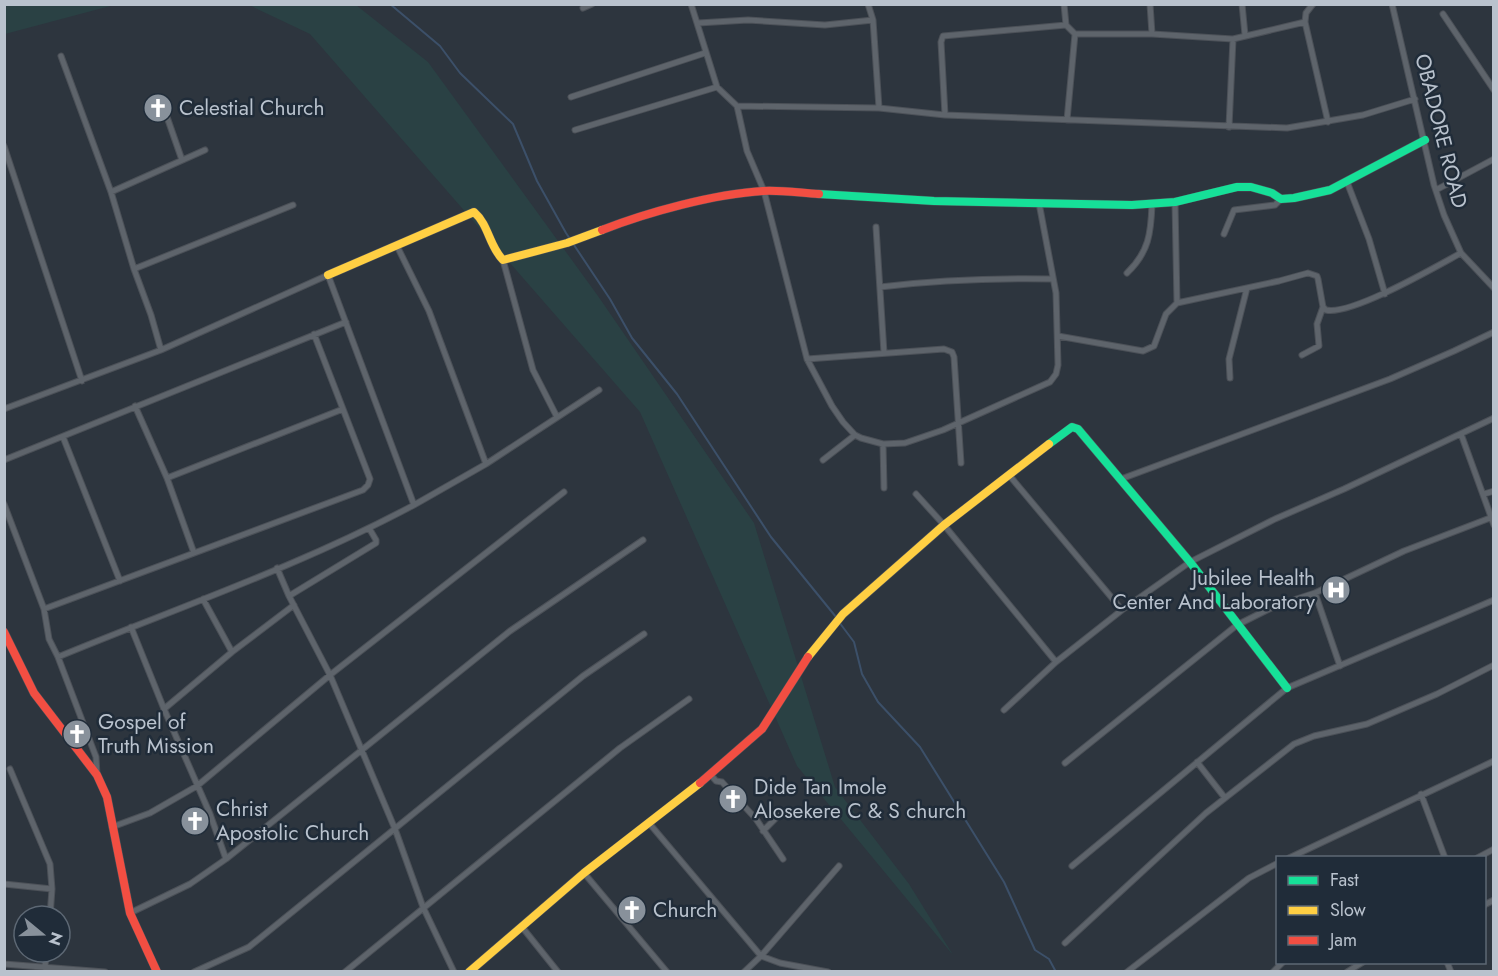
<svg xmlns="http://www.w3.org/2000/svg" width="1498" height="976" font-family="Jost,sans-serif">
  <rect width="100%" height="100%" fill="#2d353e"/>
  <!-- green -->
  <path fill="#2a4144" d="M5 4H114V5L5 34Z
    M249 5H356L428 62 598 296 754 523 835 787 909 884 953 955 797 766 640 412 310 34Z"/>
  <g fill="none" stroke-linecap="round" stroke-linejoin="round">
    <!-- stream -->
    <path stroke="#3c5069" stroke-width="2" d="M390 4 440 46 460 73 513 124 537 181 566 233 610 299 632 338 677 394 771 537 836 617
      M839 622 854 642 862 674 878 702 920 747 1004 882 1035 950 1049 959 1056 972"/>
    <!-- street casing -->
    <g stroke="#4c5158" stroke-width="7">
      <path id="street" d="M691 4 717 87 737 106 747 151 764 191 807 359 832 406 843 422 855 435 861 438 883 444 905 443 943 430 1050 382 1056 374 1058 365 1056 293 1039 203
        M868 4 873 20 879 108
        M1064 4 1066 25 1075 34H1152L1233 39 1305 22
        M1150 4 1152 34
        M1242 4 1245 35
        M1313 4 1306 13 1305 22 1328 122
        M1392 4 1434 185 1444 215 1461 253 1494 288
        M583 8 592 4
        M1443 14 1494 90
        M698 23 748 20 825 25 873 20
        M61 56 111 192 134 269 151 315 161 350
        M571 97 705 53
        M737 106 879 108 945 115 1287 128 1363 115 1415 99
        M945 115 941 42 943 36 1066 25
        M167 117 182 160
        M1067 120 1075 34
        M1229 127 1233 39
        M575 130 717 87
        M4 146 82 381
        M1347 182 1369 239 1385 294
        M1436 190 1494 159
        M111 192 205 150
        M876 227 884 353
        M1224 234 1234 210 1275 205 1281 199
        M397 246 429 311 486 464
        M503 260 533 370 557 417
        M134 269 293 205
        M1127 273C1149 252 1151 233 1152 204
        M880 287C938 280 995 278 1053 279
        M1177 303 1279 281 1308 273 1317 276 1318 279 1323 307 1326 310C1351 316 1437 266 1461 253
        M1058 336 1143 351 1154 346 1166 314 1177 303 1175 202
        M1302 355 1319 346 1317 324 1323 307
        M807 359 944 349 952 352 954 357 961 463
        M1230 378 1229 359 1247 288
        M135 406 167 478 194 553
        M4 409 161 350 328 275 414 505C300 566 177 608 58 657
        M1461 434 1494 525
        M63 437 120 581
        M883 444 884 488
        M4 460 346 322
        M823 460 855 435
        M1009 475 1122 610
        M167 478 343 409
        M1121 479 1390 379 1454 351 1494 332
        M916 494 944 525 1056 662
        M1484 494 1494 491
        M4 504 44 609 49 639 58 657 96 757 97 775
        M414 505 486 464 599 390
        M277 568 289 596 330 675 395 829 423 907 454 972
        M1315 593 1340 666
        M289 596 376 543V540L369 528
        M203 599 232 652
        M44 609 363 490 368 485 370 479 314 334
        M131 627 164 709 210 814 226 859
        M164 709 232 652 294 605
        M1004 710 1056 662 1122 610 1190 562 1275 519 1344 489 1494 418
        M1197 762 1225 798
        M1065 763 1237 625 1275 606 1315 593 1404 551 1490 518
        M10 769 50 864 52 889 50 916
        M711 775 716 781 722 782 756 819 783 859
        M1421 794 1445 858
        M649 823 761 956 780 963 828 972
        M112 827 150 813 197 786 330 675 564 492
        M763 831 778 816
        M1289 858 1494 761
        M1477 858 1494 849
        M1072 866 1287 688 1494 600
        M584 873 667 972
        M4 884 52 889
        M1484 905 1494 900
        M130 913 190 884 226 859 510 631 643 540
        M522 927 558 972
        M1065 943 1206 813 1294 744 1314 736 1367 724 1437 694 1494 665
        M1447 962 1451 972
        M4 964 105 972
        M45 968 46 952
        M194 972 249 947 583 676 644 634
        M345 972 620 748 689 699
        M744 972 761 956 839 866
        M1127 972 1249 878 1278 863
        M1273 972 1283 962
        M1347 972 1363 962"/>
    </g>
    <!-- fast casing -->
    <g stroke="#4c5158" stroke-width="9">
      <path id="fast" d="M819 194 934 201 1132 205 1175 202 1237 187H1251L1272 193 1281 199 1294 198 1330 190 1425 140
        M1049 444 1072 427 1078 429 1190 562 1287 688"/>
    </g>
    <!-- slow casing -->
    <g stroke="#4c5158" stroke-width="9">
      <path id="slow" d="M328 275 474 212C489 225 489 246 503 260L567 243 602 230
        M808 657 843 614 944 525 1049 444
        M469 972 584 873 700 783"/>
    </g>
    <!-- jam casing -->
    <g stroke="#4c5158" stroke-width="9">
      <path id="jam" d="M602 230C648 212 714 194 763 191 781 190 801 193 819 194
        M4 632 34 693 97 775 107 797 130 913 157 972
        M700 783 762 729 808 657"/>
    </g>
    <!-- street -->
    <use href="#street" stroke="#5e646b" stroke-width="5"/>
    <!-- fast -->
    <use href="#fast" stroke="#16e098" stroke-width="8"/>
    <!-- slow -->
    <use href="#slow" stroke="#ffcf43" stroke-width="8"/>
    <!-- jam -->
    <use href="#jam" stroke="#f24e42" stroke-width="8"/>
  </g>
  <!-- icons -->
  <defs>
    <g id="church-disc" transform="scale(1.5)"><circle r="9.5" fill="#88919b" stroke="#202c39"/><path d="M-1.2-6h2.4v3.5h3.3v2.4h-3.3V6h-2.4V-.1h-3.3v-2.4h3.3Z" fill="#fff"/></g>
    <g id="hospital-disc" transform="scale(1.5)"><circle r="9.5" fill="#88919b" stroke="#202c39"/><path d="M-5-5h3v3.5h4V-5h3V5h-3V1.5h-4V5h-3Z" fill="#fff"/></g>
  </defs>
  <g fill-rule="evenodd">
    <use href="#church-disc" x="158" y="108"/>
    <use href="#hospital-disc" x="1336" y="590"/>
    <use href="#church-disc" x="77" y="734"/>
    <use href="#church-disc" x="733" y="799"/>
    <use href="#church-disc" x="195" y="821"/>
    <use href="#church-disc" x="632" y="910"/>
  </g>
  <g text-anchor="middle" stroke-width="5" stroke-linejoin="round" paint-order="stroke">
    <!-- poi labels -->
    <g font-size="21" fill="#b9c2cd" stroke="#202c39" text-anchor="start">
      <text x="179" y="115">Celestial Church</text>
      <text x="1315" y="585" text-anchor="end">Jubilee Health<tspan x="1315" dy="24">Center And Laboratory</tspan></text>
      <text x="98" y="729">Gospel of<tspan x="98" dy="24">Truth Mission</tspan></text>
      <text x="754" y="794">Dide Tan Imole<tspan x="754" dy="24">Alosekere C &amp; S church</tspan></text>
      <text x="216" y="816">Christ<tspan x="216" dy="24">Apostolic Church</tspan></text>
      <text x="653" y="917">Church</text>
    </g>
    <!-- street labels -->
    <g font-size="21" fill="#b9c2cd" stroke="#202c39">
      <text transform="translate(1441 131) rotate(76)" y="7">OBADORE ROAD</text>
    </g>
  </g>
  <!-- border -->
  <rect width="1498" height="976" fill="none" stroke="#b9c2cd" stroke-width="12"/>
  <!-- legend -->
  <rect x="1276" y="856" width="210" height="108" fill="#202c39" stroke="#5d6874" stroke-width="1.5"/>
  <rect x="1288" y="876" width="30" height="9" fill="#16e098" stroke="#5d6874" stroke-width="1.5"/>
  <text x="1330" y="886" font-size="18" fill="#b9c2cd">Fast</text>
  <rect x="1288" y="906" width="30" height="9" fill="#ffcf43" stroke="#5d6874" stroke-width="1.5"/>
  <text x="1330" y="916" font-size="18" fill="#b9c2cd">Slow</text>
  <rect x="1288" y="936" width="30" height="9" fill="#f24e42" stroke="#5d6874" stroke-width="1.5"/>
  <text x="1330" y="946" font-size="18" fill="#b9c2cd">Jam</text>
  <!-- north arrow -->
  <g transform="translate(42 934) rotate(109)"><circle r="28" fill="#202c39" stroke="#5d6874" stroke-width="1.5"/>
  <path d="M0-4.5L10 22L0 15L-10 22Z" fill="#88919b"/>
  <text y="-9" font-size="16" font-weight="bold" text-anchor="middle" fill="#b9c2cd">N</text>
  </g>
</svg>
